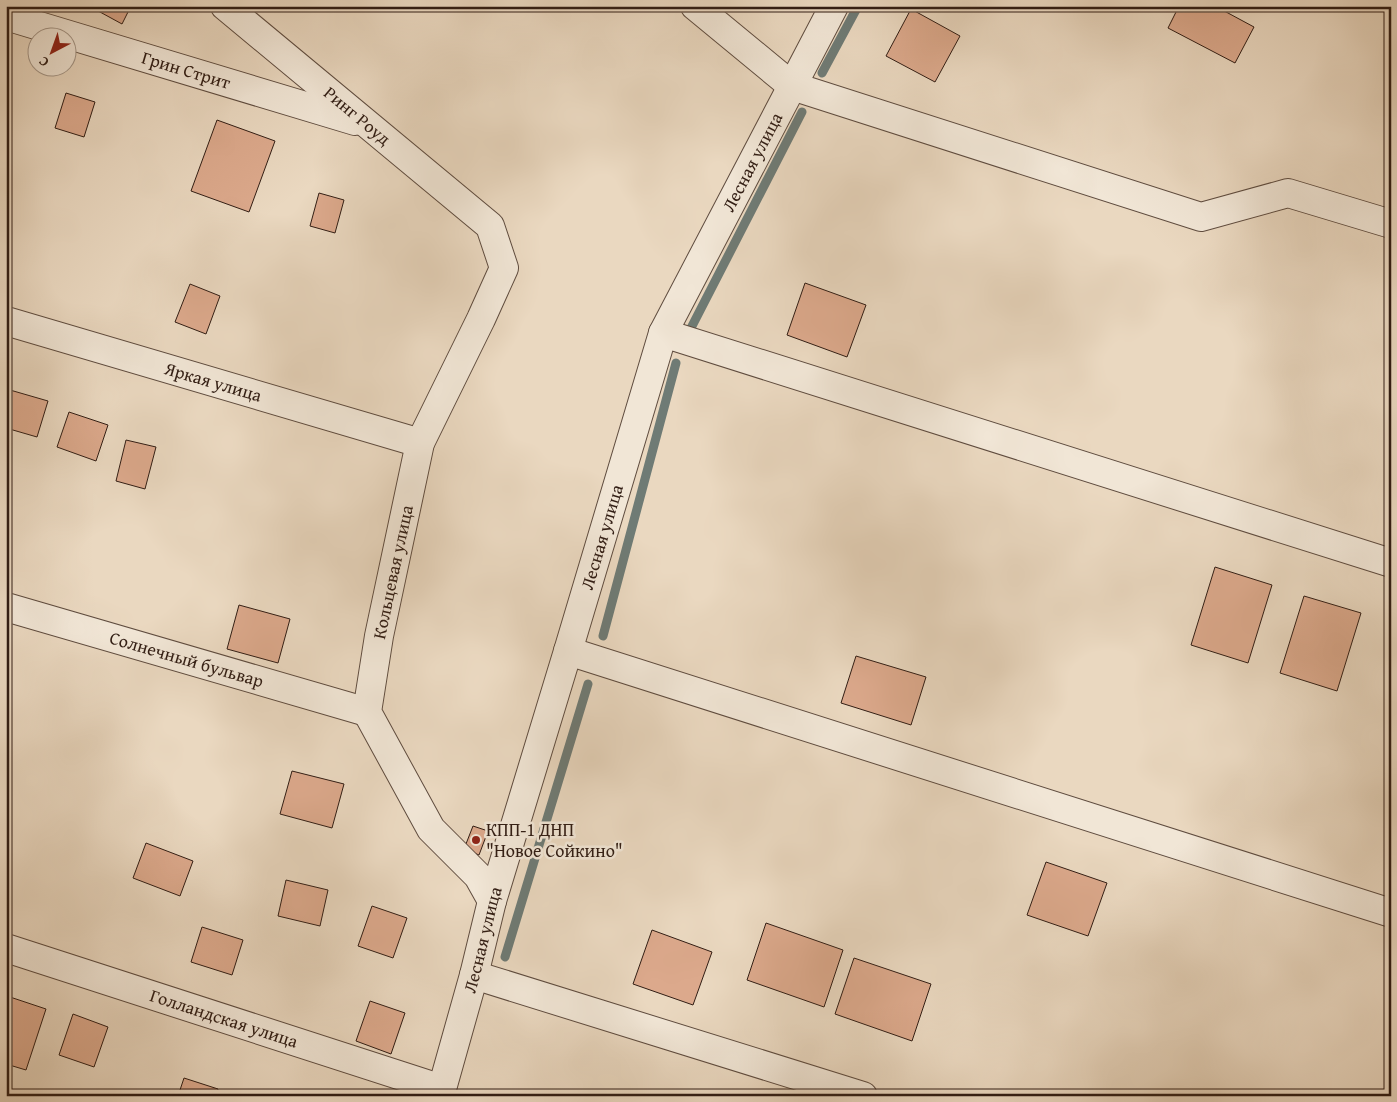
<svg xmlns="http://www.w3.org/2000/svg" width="1397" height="1102" font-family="'Gentium Book Plus',serif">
  <rect width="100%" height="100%" fill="#ead8c0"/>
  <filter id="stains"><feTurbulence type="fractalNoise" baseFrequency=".004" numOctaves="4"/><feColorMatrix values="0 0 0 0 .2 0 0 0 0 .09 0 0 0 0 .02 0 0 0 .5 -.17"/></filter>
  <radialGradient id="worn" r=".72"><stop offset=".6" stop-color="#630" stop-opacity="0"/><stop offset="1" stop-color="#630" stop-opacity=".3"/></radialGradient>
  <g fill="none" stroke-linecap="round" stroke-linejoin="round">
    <!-- stream -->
    <path stroke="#6f7b75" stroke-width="9" d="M822 73 858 6
      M690 330 802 112
      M603 636 676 363
      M505 957 588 684"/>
  </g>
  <!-- building -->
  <path fill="#dca98c" stroke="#311d14" d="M89 6H131L122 24Z
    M1179 6H1215L1254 27 1235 63 1168 28Z
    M911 9 960 36 935 82 886 56Z
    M66 93 95 102 84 137 55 128Z
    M217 120 275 141 249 212 191 191Z
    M319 193 344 200 335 233 310 226Z
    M805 283 866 305 847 357 787 335Z
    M190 284 220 296 206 334 175 322Z
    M10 390 48 401 37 437 6 428V405Z
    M69 412 108 425 96 461 57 447Z
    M126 440 156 447 145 489 116 481Z
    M1215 567 1272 585 1248 663 1191 645Z
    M1304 596 1361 613 1337 691 1280 673Z
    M239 605 290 619 278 663 227 649Z
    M856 656 926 677 911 725 841 703Z
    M292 771 344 784 332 828 280 814Z
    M473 826 488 831 479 855 464 849Z
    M146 843 193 861 180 896 133 878Z
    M1046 862 1107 883 1088 936 1027 915Z
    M286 880 328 890 320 926 278 916Z
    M372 906 407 918 393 958 358 946Z
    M766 923 843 950 824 1007 747 980Z
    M202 927 243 940 232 975 191 962Z
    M652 930 712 952 693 1005 633 984Z
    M854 958 931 984 912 1041 835 1014Z
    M10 997 46 1009 26 1070 6 1064V1008Z
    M370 1001 405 1013 391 1054 356 1041Z
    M73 1014 108 1027 94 1067 59 1055Z
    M184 1078 218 1089 216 1096H178Z"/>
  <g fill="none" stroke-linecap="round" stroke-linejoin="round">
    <!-- street casing -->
    <g stroke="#5f4c3f" stroke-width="30">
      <g id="street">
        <path id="s1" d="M225 6 490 226 504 268 481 319 420 443 379 636 367 712 431 829 478 876 492 901"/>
        <path d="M695 6 792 86 1201 217 1288 193 1391 224"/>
        <path id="s2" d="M6 16 355 121"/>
        <path id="s3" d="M6 321 420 443"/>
        <path d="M663 333 1391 563"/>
        <path id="s4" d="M6 607 367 712"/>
        <path d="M568 651 1391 913"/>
        <path id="s5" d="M6 948 442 1089"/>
        <path d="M474 975 863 1096"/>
        <path id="s6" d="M440 1096 474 975 492 901 568 651 663 333 834 6"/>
      </g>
    </g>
    <!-- street -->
    <use href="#street" stroke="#f1e6d6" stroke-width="28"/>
  </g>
  <!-- markers -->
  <circle fill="#8f2418" stroke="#f1e6d6" stroke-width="2" cx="476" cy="840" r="5"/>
  <g text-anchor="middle" stroke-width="5" stroke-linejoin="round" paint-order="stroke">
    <!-- street labels -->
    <g font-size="18" fill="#311d14" stroke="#f1e6d6">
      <text dy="6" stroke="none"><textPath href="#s2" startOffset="188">Грин Стрит</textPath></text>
      <text dy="6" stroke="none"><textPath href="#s1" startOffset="172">Ринг Роуд</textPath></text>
      <text dy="6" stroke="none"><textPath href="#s6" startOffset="988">Лесная улица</textPath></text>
      <text dy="6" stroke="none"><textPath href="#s3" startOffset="216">Яркая улица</textPath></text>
      <text dy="6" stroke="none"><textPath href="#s6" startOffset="582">Лесная улица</textPath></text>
      <text transform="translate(393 572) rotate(-78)" y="6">Кольцевая улица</text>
      <text dy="6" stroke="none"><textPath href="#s4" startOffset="188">Солнечный бульвар</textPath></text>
      <text dy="6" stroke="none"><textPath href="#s6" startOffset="162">Лесная улица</textPath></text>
      <text dy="6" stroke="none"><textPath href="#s5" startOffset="229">Голландская улица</textPath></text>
    </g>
    <!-- poi labels -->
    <g font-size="18" fill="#311d14" stroke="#f1e6d6" text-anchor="start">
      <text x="486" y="836">КПП-1 ДНП<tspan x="486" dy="21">"Новое Сойкино"</tspan></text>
    </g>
  </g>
  <!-- margin -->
  <rect width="1397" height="1102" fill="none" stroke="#ead8c0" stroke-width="25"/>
  <rect x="8" y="8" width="1382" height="1087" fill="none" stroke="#311d14" stroke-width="2.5"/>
  <rect x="12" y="12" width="1372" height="1077" fill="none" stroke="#311d14"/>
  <!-- north arrow -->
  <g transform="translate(52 52) rotate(221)"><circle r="24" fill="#f1e6d6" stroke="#a49688"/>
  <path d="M0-4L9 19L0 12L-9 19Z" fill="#8f2418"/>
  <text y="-8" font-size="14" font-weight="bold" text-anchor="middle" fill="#311d14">С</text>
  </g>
  <rect width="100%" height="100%" filter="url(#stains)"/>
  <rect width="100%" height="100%" fill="url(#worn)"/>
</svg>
